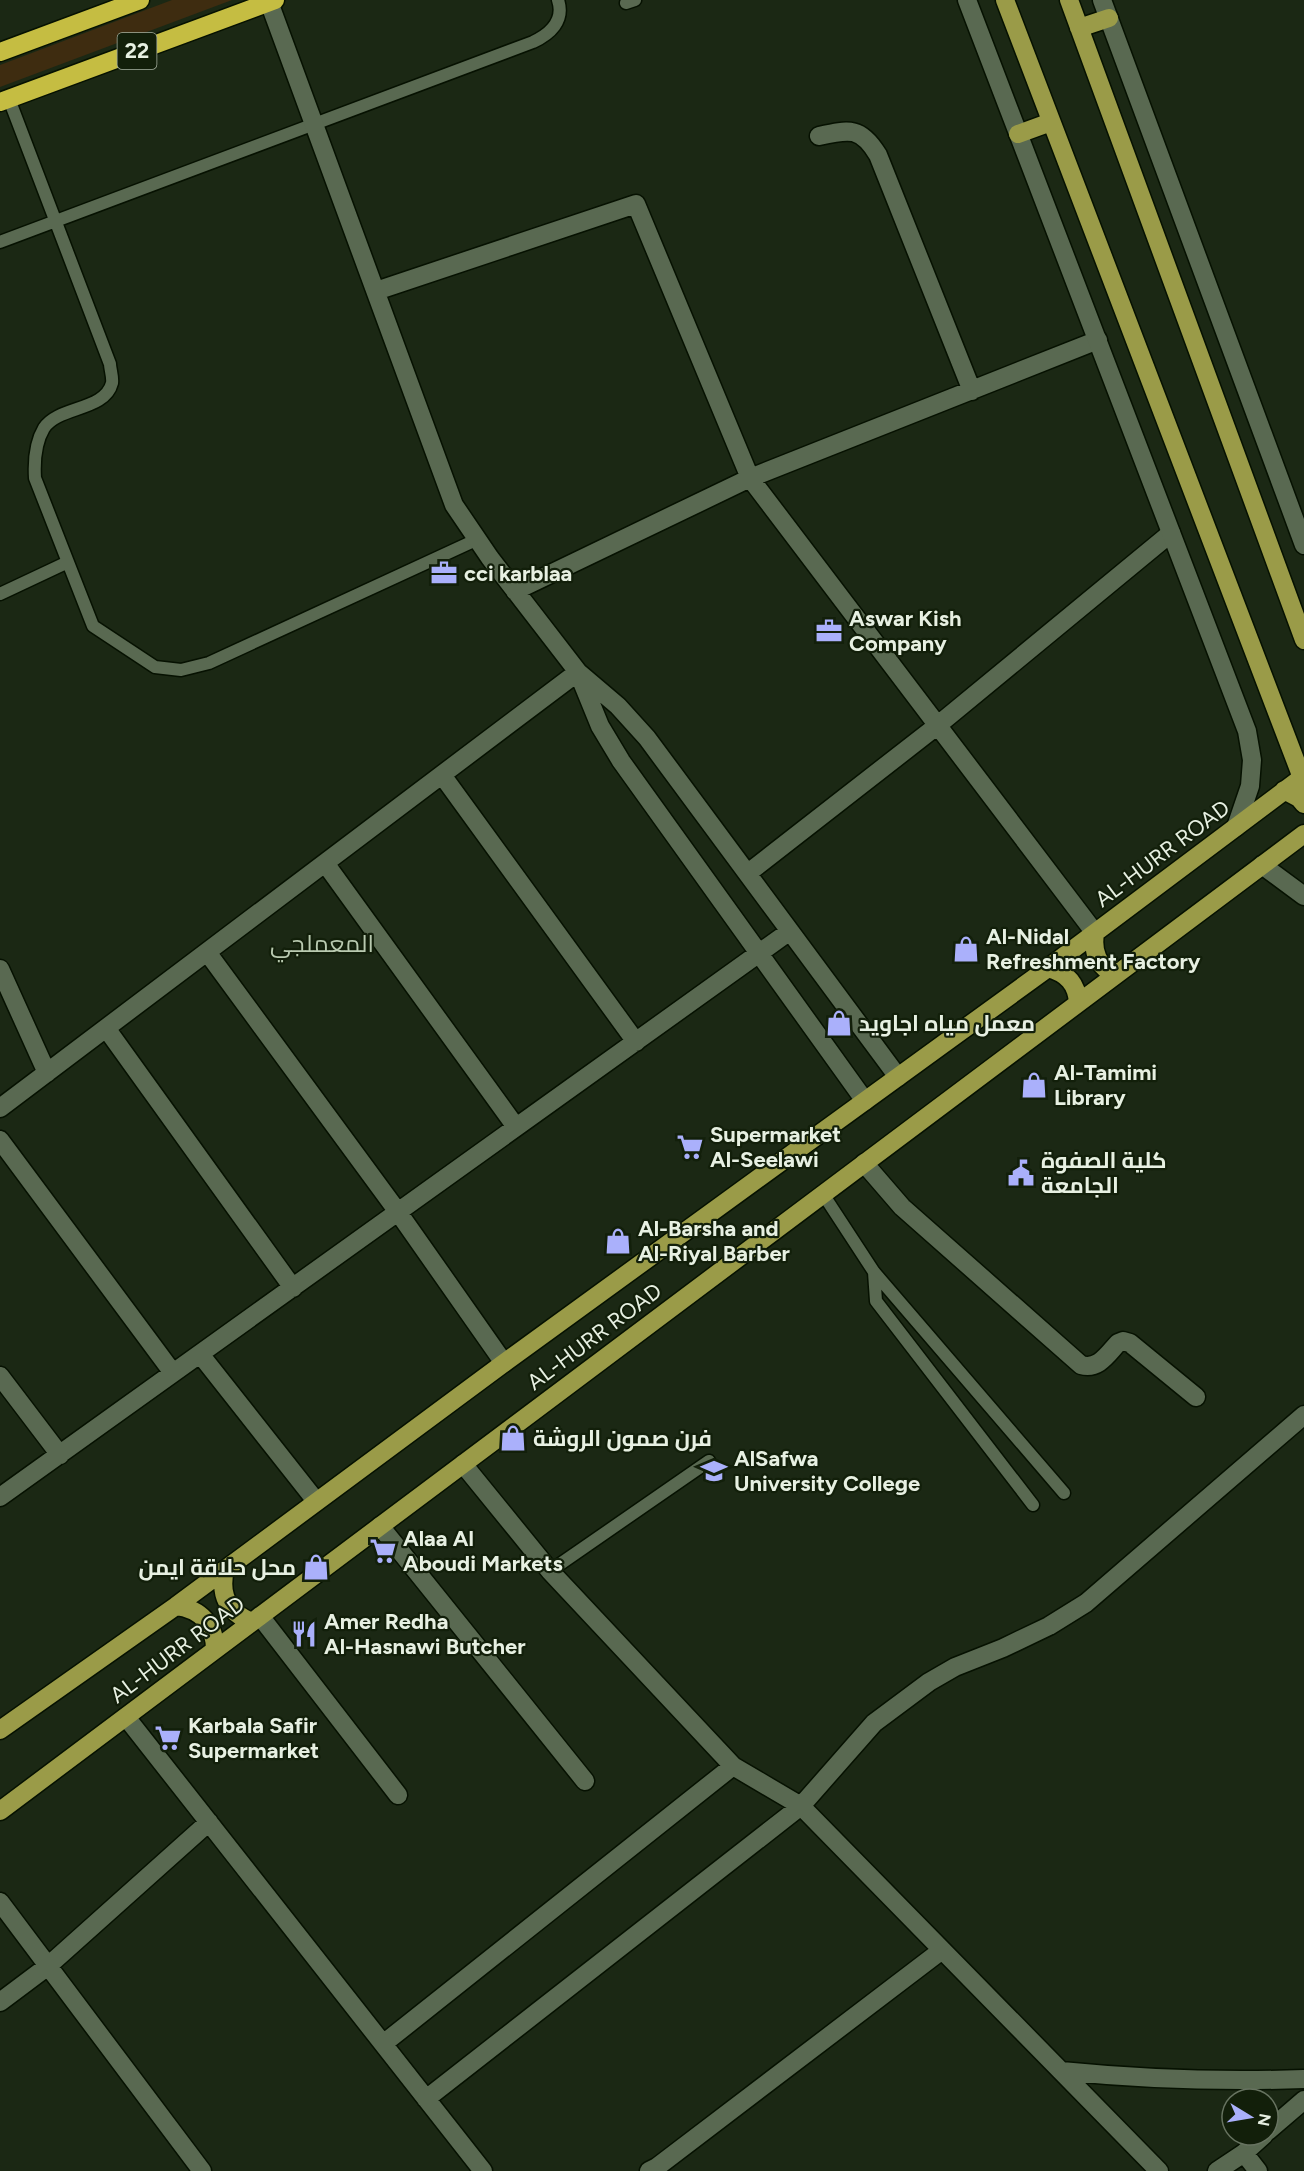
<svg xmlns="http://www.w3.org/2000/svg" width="1304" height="2171" font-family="Figtree,Cairo,sans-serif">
  <rect width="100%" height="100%" fill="#1b2814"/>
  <!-- green -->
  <path fill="#3e2c10" d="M172 0H232L0 87V65Z"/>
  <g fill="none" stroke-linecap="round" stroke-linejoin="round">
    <!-- lane casing -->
    <g stroke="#061101" stroke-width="15">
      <path id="lane" d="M626 3 635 0
        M9 99 110 364C110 369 113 377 112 383 105 411 58 406 44 428 35 443 34 461 35 478L93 626 155 667 181 670 209 663 478 539
        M0 242 533 42C550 34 565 21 558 0
        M0 594 68 562
        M823 1194 874 1272 1064 1493
        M874 1272 876 1301 1033 1505
        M550 1571 709 1461"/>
    </g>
    <!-- street casing -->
    <g stroke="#061101" stroke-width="21">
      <path id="street" d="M269 2 454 505 490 558 578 672 618 706 647 738 898 1077
        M819 136C850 129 861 127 878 155L972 391
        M376 291 636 204 750 478 1095 933
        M515 591 750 478 1098 340
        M580 677 600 726 621 761 865 1101
        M442 775 636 1042
        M325 863 516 1127
        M1262 865 1304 896
        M748 873 938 725 1171 533
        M207 952 398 1212 504 1363
        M0 969 47 1073
        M106 1028 293 1288
        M0 1108 578 672
        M0 1140 173 1373
        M864 1163 902 1207 1081 1365C1098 1370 1107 1355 1118 1343L1123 1341 1130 1343 1196 1397
        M200 1354 316 1501
        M0 1376 60 1455
        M463 1464 550 1571 733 1766 801 1806 1159 2171
        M0 1497 790 931
        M380 1526 585 1781
        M260 1616 398 1795
        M126 1717 483 2171
        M0 1902 202 2171
        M0 2002 48 1966 209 1822
        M383 2044 733 1766
        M1061 2071C1142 2079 1222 2082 1304 2079
        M426 2099 801 1806 874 1723 929 1682 955 1667 1003 1648 1049 1626 1086 1603 1304 1415
        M1268 2131 1304 2100
        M1244 2153 1258 2171
        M649 2171 657 2167 942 1950
        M1217 2171 1244 2153 1264 2135"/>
    </g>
    <!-- secondary casing -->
    <g stroke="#061101" stroke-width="21">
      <path id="secondary" d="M967 0 1247 731 1252 760 1250 786 1236 827
        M1102 0 1304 545"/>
    </g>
    <!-- primary casing -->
    <g stroke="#061101" stroke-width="21">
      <path id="primary" d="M1005 0 1304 783
        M1069 0 1304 640
        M1079 28 1109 18
        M1018 134 1051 122
        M1284 790 1299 798 1304 804
        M1095 933C1092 952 1098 966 1115 975
        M1048 968C1067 973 1077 984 1078 1003
        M225 1570C219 1595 228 1613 252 1622
        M176 1606C201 1609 215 1625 215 1650
        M0 1730 176 1606 504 1363 1048 968 1304 776
        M0 1811 1304 834"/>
    </g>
    <!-- highway casing -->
    <g stroke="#061101" stroke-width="21">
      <path id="highway" d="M0 52 140 0
        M0 102 275 0"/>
    </g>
    <!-- lane -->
    <use href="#lane" stroke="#596951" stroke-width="12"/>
    <!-- street -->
    <use href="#street" stroke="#596951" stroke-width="18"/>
    <!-- secondary -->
    <use href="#secondary" stroke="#596951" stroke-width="18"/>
    <!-- primary -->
    <use href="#primary" stroke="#9a9b48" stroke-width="18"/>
    <!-- highway -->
    <use href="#highway" stroke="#c5bd42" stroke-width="18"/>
  </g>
  <!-- icons -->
  <defs>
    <g id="office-bare" transform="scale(2.07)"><path d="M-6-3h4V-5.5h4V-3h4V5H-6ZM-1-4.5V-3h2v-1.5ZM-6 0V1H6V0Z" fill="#aab0fb" stroke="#121f0a" stroke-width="2.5" paint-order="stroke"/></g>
    <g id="shop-bare" transform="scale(2.07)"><path d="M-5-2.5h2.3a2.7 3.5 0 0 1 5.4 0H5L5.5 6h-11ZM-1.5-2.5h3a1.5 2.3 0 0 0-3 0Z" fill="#aab0fb" stroke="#121f0a" stroke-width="2.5" paint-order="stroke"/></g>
    <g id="supermarket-bare" transform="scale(2.07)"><path d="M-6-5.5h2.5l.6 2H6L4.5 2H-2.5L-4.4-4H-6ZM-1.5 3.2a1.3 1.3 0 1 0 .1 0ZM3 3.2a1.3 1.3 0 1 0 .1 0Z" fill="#aab0fb" stroke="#121f0a" stroke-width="2.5" paint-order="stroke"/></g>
    <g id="civic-bare" transform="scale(2.07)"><path d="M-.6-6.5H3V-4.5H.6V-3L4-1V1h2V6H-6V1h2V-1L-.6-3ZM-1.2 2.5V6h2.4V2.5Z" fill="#aab0fb" stroke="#121f0a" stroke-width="2.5" paint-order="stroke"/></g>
    <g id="university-bare" transform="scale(2.07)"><path d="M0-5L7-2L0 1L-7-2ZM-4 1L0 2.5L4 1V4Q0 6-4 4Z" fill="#aab0fb" stroke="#121f0a" stroke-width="2.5" paint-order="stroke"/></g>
    <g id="restaurant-bare" transform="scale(2.07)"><path d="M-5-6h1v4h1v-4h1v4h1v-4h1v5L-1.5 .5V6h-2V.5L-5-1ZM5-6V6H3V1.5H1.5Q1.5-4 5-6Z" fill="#aab0fb" stroke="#121f0a" stroke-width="2.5" paint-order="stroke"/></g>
  </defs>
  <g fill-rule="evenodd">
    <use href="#office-bare" x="444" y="573"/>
    <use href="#office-bare" x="829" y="631"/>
    <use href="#shop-bare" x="966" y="949"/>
    <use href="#shop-bare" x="839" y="1023"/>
    <use href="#shop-bare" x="1034" y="1085"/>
    <use href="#supermarket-bare" x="690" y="1147"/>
    <use href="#civic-bare" x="1021" y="1173"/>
    <use href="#shop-bare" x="618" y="1241"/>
    <use href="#shop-bare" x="513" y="1438"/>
    <use href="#university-bare" x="714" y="1471"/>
    <use href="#supermarket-bare" x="383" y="1551"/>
    <use href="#shop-bare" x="316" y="1567"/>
    <use href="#restaurant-bare" x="304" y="1634"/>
    <use href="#supermarket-bare" x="168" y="1738"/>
  </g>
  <g text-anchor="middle" stroke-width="4.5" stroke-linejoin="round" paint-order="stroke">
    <!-- shield labels -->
    <rect fill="#121f0a" stroke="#a7b1a1" stroke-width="1.5" x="117.5" y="33" width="39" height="36" rx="4.5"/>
    <g font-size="21" font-weight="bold" fill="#e7f0e2">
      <text x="137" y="58">22</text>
    </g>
    <!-- poi labels -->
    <g font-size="22" font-weight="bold" fill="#e7f0e2" stroke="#121f0a" text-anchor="start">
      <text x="464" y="581">cci karblaa</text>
      <text x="849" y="626">Aswar Kish<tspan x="849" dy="25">Company</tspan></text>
      <text x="986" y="944">Al-Nidal<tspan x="986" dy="25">Refreshment Factory</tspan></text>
      <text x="859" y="1031">معمل مياه اجاويد</text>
      <text x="1054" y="1080">Al-Tamimi<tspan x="1054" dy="25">Library</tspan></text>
      <text x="710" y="1142">Supermarket<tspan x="710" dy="25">Al-Seelawi</tspan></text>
      <text x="1041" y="1168">كلية الصفوة<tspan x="1041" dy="25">الجامعة</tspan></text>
      <text x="638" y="1236">Al-Barsha and<tspan x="638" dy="25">Al-Riyal Barber</tspan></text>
      <text x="533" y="1446">فرن صمون الروشة</text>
      <text x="734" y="1466">AlSafwa<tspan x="734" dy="25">University College</tspan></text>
      <text x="403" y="1546">Alaa Al<tspan x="403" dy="25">Aboudi Markets</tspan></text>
      <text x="296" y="1575" text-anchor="end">محل حلاقة ايمن</text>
      <text x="324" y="1629">Amer Redha<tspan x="324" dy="25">Al-Hasnawi Butcher</tspan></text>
      <text x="188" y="1733">Karbala Safir<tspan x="188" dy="25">Supermarket</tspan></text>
    </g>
    <!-- street labels -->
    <g font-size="22" fill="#e7f0e2" stroke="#121f0a">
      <text transform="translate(1162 853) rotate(-37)" y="8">AL-HURR ROAD</text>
      <text transform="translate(594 1336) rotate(-37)" y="8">AL-HURR ROAD</text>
      <text transform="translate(177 1649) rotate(-37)" y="8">AL-HURR ROAD</text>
    </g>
    <!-- neighbourhood labels -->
    <g font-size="24" fill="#b9cab0" stroke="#121f0a">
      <text x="322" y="952">المعملجي</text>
    </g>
  </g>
  <!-- north arrow -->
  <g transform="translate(1250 2117) rotate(101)"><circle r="28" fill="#121f0a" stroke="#677360" stroke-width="1.5"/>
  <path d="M0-4.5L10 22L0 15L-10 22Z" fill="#aab0fb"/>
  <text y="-9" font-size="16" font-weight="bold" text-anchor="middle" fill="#e7f0e2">N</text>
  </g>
</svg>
